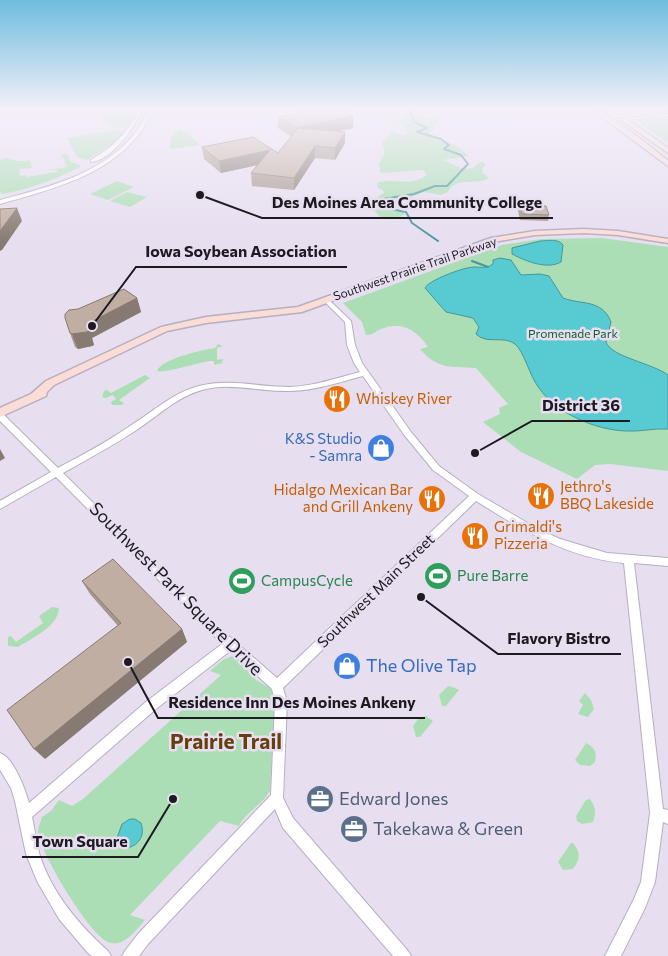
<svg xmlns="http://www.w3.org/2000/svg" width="668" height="956" font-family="Commissioner,sans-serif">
  <rect width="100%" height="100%" fill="#e7def0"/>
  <!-- green -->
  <path fill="#acdeb5" d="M87 109H139L129 126 111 128 113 127C105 119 90 111 79 112Z
    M403 109H453C445 115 433 115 423 112L420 116 439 119 430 133 433 138 457 146 469 156 443 160C456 165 467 176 480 162H483L486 165 482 169 483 173 489 178C478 186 454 176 448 192L441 195 424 192 411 197 390 199 387 202 388 206 402 211 405 214 399 217 384 219C378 216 369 207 374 200 376 197 381 195 384 193L383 190 378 188 377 183C392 177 412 188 426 175L425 171 421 170 383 173 380 172 379 164 385 152 382 143 392 131 401 135 408 134 403 123 399 122 398 120 405 119 402 113Z
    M615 109H668V112L626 115Z
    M668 118V143L638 122 639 120Z
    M179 129 185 131 200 145 170 149V139Z
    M115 130 126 131 120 139 87 160 77 157 67 138Z
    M67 154 71 162 80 165V167C56 179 28 190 2 194L0 192V160L6 158C13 161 21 162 30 160L32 168 19 169 20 176 26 175V177L57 172V170H48L67 167 64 159 60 155Z
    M117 181 134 187 108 200 90 194Z
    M127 192 147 197 130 207 110 201Z
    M602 238 668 247V471L610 464 595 465 577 479 521 452 483 422 500 414 499 408 508 404 476 368C450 366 438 370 420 349L428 347C418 332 403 321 384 328 376 330 375 335 366 335L362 322 343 303 502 245 541 239Z
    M218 344 223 346 217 348V360L223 359 222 363 214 365V361H210C200 362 163 374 157 371 161 359 202 350 215 348Z
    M145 375 150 378 119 400 124 403 122 405H112L111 402 116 399 113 395 106 398 102 397 104 391 107 390 111 393Z
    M52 607 59 608C58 627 32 638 18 647L8 646V637L11 636 16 642 43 623 39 616Z
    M232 656 239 658 256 680 270 688 275 697 270 791C262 805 246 812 239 826L220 821 130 915 145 920C137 929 123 949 108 942 89 934 40 853 38 832 38 827 41 821 42 817L51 811 59 800 72 806 83 799 221 675 210 671 223 660Z
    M448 686 455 688 459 690 446 706H442L439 695Z
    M585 693 591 700 594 709 588 717 578 714 583 705 579 701Z
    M426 716 433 721 420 737H416L413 726 418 719Z
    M586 743C595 747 597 753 595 762L590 766 580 765 575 760Z
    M590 799C596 807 596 813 593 822L582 824 577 821 576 816 586 800Z
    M571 843H573C581 852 580 860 573 869L563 870 558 862Z"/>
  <!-- water -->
  <path fill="#57cbd1" stroke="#46969c" d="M540 241C548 241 558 238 563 245L561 262C547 270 525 261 512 254V248Z
    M500 258 511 260 521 275 540 274 549 276 563 298C582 305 602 299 611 322L606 342C611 357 652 363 668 375V429C654 428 640 432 626 431 595 430 556 413 539 388 530 377 524 351 515 344 503 335 487 345 476 334L479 327 473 318 446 312 425 288C429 280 464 267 474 267 481 267 486 269 493 264V260Z
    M130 819H135L141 823C145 835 140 844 128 848L121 845 117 838 122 824Z"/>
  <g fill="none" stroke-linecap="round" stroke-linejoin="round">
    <!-- stream -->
    <path stroke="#46969c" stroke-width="2" d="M416 109 411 112 414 122 427 128 417 132 441 139 449 145 444 149 461 155 468 164 447 186H435L414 194 383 199 385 208 406 212 412 223 438 241
      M662 109 666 110
      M472 261 488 267"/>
    <!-- street casing -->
    <g stroke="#b7aec0" stroke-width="2">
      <path id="street" d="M139 109H143C135 127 112 160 91 162V160C113 147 129 132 139 109Z
        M149 109H153C149 116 146 123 142 130 111 175 50 190 0 204V200C49 187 107 173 138 129 142 123 145 116 149 109Z
        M668 114V116L612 121 610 120Z
        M326 298 328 299 351 321 355 345 362 363 411 432 439 466 478 494 536 528 560 539 607 553 668 558V566L634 563 663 809 668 810V824L663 822 655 882 645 908 621 956H605L634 899 641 882 650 813 624 563C567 558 523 530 476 501L283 688 287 702 283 798 293 818 408 951 411 956H393L283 828 275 809 148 944 139 956H122L125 951 138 934 271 795 275 702 272 689 230 651 156 709 32 817C35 830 36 843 40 856 52 893 79 925 108 951L111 956H92L87 952 59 919 37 881 26 854 15 801 11 788 0 770V753C14 758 25 789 29 803L147 701 222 644 56 477 0 509V501L51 472 0 421V413L3 414 58 468C82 455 107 442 130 426 153 412 172 393 199 386 229 378 259 387 290 387 314 386 337 378 360 372L354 363 347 345 345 322 324 301V299ZM363 376 405 436 433 470 469 496 277 678 216 625 63 473C88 459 114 445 138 429 159 415 177 397 202 390 231 382 260 392 289 391 314 391 339 382 363 376Z"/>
    </g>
    <!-- secondary casing -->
    <g stroke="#b7aec0" stroke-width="3">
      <path id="secondary" d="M591 109H598L642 140 668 161V166Z
        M623 119H627L668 148V153L623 121Z
        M584 229 618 231 668 239V243L618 235 584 233 535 235 493 242 302 312 206 323 167 331 54 385 47 392 46 396 0 417V408L31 394 46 381 161 327 206 317 298 307 491 238 535 231Z"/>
    </g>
    <!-- street -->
    <use href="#street" fill="#fff" fill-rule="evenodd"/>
    <!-- secondary -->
    <use href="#secondary" fill="#fbddd7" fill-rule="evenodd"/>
  </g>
  <!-- wall -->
  <path fill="#a6968c" d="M353 116V128L336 131 345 132V143L335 160 315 158 294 190 252 186 251 173 258 165 221 173 204 159 202 147 278 153 291 136 278 128V117Z
    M520 205 549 215 548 221 520 220 518 211Z
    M137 298 141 312 92 338 94 345 92 346 78 349 75 347 70 333Z
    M82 581 182 629 187 642 45 759 118 626 90 594Z"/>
  <!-- shaded-wall -->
  <path fill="#877a72" d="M353 116V128L297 140 296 128Z
    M345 132V143L335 160V148Z
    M315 146V158L294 190V178Z
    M270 150 271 162 221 173 219 161Z
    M17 208 22 221 2 250 0 251V231Z
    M137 298 141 312 92 338 94 345 92 346 78 349 72 334 87 324Z
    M0 449 5 458 0 461Z
    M182 629 187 642 45 759 34 749Z"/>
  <!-- building -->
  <path fill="#c1aea3" stroke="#877a72" d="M318 109H339L353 116 296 128 278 117Z
    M298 128 345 132 335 148 315 146 294 178 251 173 270 150 219 161 202 147 253 137 278 153Z
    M520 205 546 206 549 215 522 214Z
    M17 208 0 231V209Z
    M124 289 137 298 87 324 89 330 87 332 72 334 70 333 65 318V314L69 310 78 309Z
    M113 559 182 629 34 749 7 710 121 623 82 581Z"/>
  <!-- sky -->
  <linearGradient id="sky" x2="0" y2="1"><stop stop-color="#6ebddf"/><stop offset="0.45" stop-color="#f4f0f8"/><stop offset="1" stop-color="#f4f0f8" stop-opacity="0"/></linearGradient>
  <rect width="668" height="243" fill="url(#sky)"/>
  <!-- icons -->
  <defs>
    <g id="restaurant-disc" transform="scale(1.4375)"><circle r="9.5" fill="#e8710a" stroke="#e7def0"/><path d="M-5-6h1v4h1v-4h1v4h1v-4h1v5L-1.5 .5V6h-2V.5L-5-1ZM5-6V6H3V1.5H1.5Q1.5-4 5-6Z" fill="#fff"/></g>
    <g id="shop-disc" transform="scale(1.4375)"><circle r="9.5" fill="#3f7fe0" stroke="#e7def0"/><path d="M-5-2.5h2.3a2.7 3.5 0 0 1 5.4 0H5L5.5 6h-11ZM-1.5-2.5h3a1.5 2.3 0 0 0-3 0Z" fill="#fff"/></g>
    <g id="stadium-disc" transform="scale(1.4375)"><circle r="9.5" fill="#2e9e5b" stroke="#e7def0"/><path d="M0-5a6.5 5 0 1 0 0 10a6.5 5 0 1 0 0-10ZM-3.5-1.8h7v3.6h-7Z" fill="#fff"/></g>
    <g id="office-disc" transform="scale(1.4375)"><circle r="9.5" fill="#5c6f8a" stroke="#e7def0"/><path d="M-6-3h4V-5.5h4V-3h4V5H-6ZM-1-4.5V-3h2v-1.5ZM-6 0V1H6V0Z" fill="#fff"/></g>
  </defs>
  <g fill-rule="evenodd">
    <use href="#restaurant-disc" x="337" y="399"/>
    <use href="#shop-disc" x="381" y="448"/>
    <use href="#restaurant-disc" x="541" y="496"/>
    <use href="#restaurant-disc" x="432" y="499"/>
    <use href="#restaurant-disc" x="475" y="536"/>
    <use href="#stadium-disc" x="438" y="576"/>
    <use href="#stadium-disc" x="242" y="581"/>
    <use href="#shop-disc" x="347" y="666"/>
    <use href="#office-disc" x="320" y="799"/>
    <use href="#office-disc" x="354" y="829"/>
  </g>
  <g text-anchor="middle" stroke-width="5" stroke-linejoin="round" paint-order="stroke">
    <!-- far-street labels -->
    <g font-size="12" fill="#1e1a21" stroke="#e7def0">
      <text transform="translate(415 269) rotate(-19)" y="4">Southwest Prairie Trail Parkway</text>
    </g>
    <!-- far-park labels -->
    <g font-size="12" fill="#0f5c2a" stroke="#e7def0">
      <text x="573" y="338">Promenade Park</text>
    </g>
    <!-- food labels -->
    <g font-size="15" fill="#c56008" stroke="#e7def0" text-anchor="start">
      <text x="356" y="404">Whiskey River</text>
      <text x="560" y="492">Jethro's<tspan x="560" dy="17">BBQ Lakeside</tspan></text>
      <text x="413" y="495" text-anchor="end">Hidalgo Mexican Bar<tspan x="413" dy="17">and Grill Ankeny</tspan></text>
      <text x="494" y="532">Grimaldi's<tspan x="494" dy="17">Pizzeria</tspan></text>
    </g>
    <!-- shop labels -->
    <g font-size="15" fill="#366cbe" stroke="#e7def0" text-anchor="end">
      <text x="362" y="444">K&amp;S Studio<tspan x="362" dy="17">- Samra</tspan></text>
    </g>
    <!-- leisure labels -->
    <g font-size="15" fill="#27864d" stroke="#e7def0" text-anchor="start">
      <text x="457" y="581">Pure Barre</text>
      <text x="261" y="586">CampusCycle</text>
    </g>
    <!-- street labels -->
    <g font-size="15" fill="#1e1a21" stroke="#e7def0">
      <text transform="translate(376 591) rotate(-44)" y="5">Southwest Main Street</text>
    </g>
    <!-- near-street labels -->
    <g font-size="18" fill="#1e1a21" stroke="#e7def0">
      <text transform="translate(176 589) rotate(45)" y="6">Southwest Park Square Drive</text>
    </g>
    <!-- near-shop labels -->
    <g font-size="18" fill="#366cbe" stroke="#e7def0" text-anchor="start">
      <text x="366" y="672">The Olive Tap</text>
    </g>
    <!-- near-service labels -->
    <g font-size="18" fill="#4e5e75" stroke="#e7def0" text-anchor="start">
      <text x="339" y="805">Edward Jones</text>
      <text x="373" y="835">Takekawa &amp; Green</text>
    </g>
    <!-- near-quarter labels -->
    <g font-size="21" font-weight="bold" fill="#65400e" stroke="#e7def0">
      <text x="226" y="749">Prairie Trail</text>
    </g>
  </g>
  <!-- callouts -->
  <path fill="none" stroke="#1e1a21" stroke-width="2" d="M200 195L262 218H553M92 326L136 267H347M475 453L532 421H630M421 597L498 654H621M128 662L158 718H425M173 799L138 857H22"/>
  <g fill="#1e1a21" stroke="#e7def0" stroke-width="2">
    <circle cx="200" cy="195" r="5"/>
    <circle cx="92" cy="326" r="5"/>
    <circle cx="475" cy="453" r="5"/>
    <circle cx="421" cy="597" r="5"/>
    <circle cx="128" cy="662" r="5"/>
    <circle cx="173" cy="799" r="5"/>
  </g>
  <g font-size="16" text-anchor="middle" font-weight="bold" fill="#1e1a21" stroke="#e7def0" stroke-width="5" stroke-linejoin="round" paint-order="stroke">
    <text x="407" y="208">Des Moines Area Community College</text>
    <text x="241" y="257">Iowa Soybean Association</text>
    <text x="581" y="411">District 36</text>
    <text x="559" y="644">Flavory Bistro</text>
    <text x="292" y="708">Residence Inn Des Moines Ankeny</text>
    <text x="80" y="847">Town Square</text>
  </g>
</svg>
